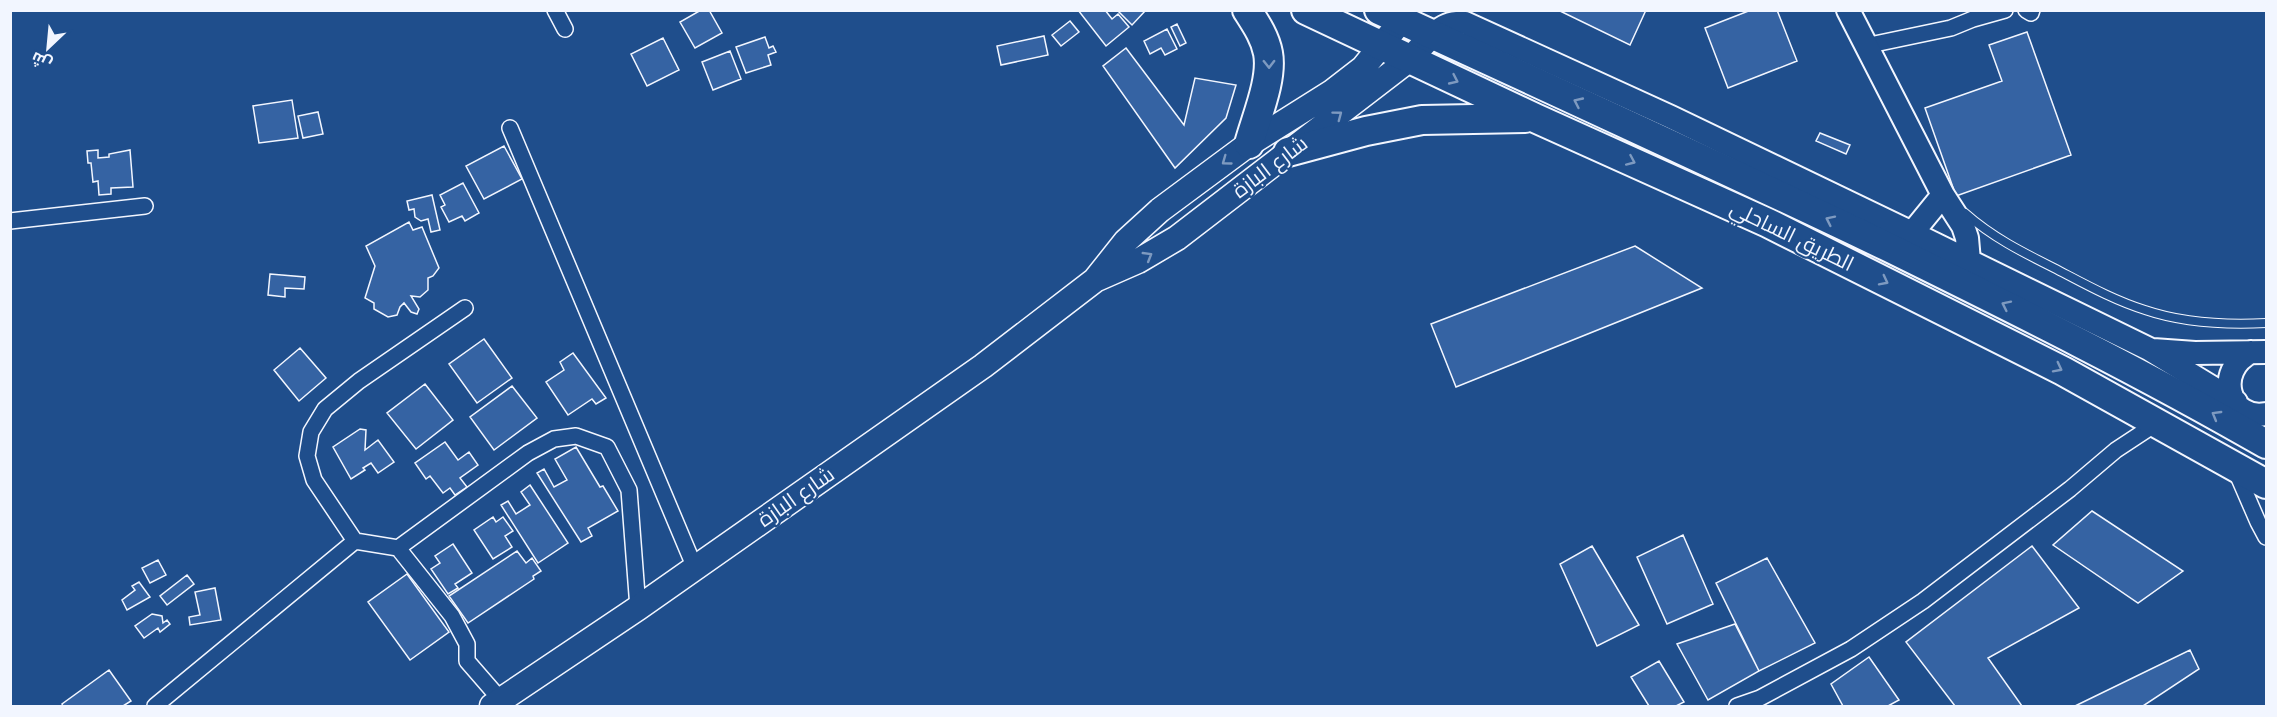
<svg xmlns="http://www.w3.org/2000/svg" width="2277" height="717" font-family="'Space Grotesk',Cairo,sans-serif">
  <rect width="100%" height="100%" fill="#1f4e8c"/>
  <!-- building -->
  <path fill="#3563a3" stroke="#f2f6ff" stroke-width="1.5" d="M701 10H709L722 33 695 48 680 22Z
    M1078 10H1105L1112 19 1118 14 1129 27 1106 46Z
    M1117 10H1146L1132 25Z
    M1558 10H1646L1630 45Z
    M1751 10H1777L1797 61 1728 88 1705 28Z
    M1070 21 1079 32 1061 46 1052 35Z
    M1177 24 1186 43 1180 46 1171 27Z
    M1167 29 1177 49 1165 55 1161 48 1150 54 1144 41Z
    M2027 32 2071 155 1956 196 1925 108 2002 81 1989 45Z
    M1044 36 1048 55 1001 65 997 46Z
    M765 37 769 48 773 46 776 52 768 55 771 65 746 73 736 47Z
    M663 38 679 70 647 86 631 54Z
    M1126 48 1184 125 1195 78 1236 85 1226 118 1175 168 1103 66Z
    M730 51 741 79 713 90 702 62Z
    M292 100 298 138 259 143 253 106Z
    M318 112 323 134 303 138 298 116Z
    M1820 133 1850 145 1846 154 1816 141Z
    M504 146 522 179 484 199 466 166Z
    M98 150V158L109 157V154L130 150 133 187 111 188V194L99 195 98 181 93 182 91 163H88L87 151Z
    M463 183 479 213 465 221 462 216 449 222 441 207 445 205 440 195Z
    M432 195 440 230 431 232 428 219 421 221 415 217 414 209 409 210 407 201Z
    M409 222 413 230 422 227 439 268 433 276 428 278V290L420 297 411 296 419 309 417 314 411 312 404 303 400 307 397 315 388 317 374 309V303L365 298 375 266 366 246Z
    M1635 246 1702 288 1456 387 1431 324Z
    M270 274 305 277 304 289 285 288V297L268 295Z
    M484 339 512 378 477 403 449 364Z
    M300 348 326 378 299 401 274 370Z
    M573 353 606 398 596 404 592 399 568 415 546 382 564 370 560 362Z
    M425 384 453 420 416 449 387 413Z
    M512 386 537 418 494 450 470 417Z
    M360 429 366 430 365 450 378 440 394 462 378 473 371 463 363 468 365 470 351 479 333 447Z
    M445 442 458 460 469 452 478 465 460 478 467 487 455 495 450 488 443 493 430 476 426 479 415 463Z
    M576 447 600 487 603 486 618 511 588 528 592 536 581 542 537 473 544 469 554 487 567 480 555 459Z
    M530 485 568 543 538 563 501 505 508 501 516 514 530 505 521 492Z
    M2092 511 2183 571 2138 603 2053 545Z
    M493 517 496 522 503 517 513 531 505 536 512 547 493 559 474 530Z
    M1683 535 1713 604 1667 624 1637 557Z
    M453 544 472 573 455 584 458 588 448 594 431 569 440 563 435 556Z
    M1592 546 1639 625 1597 646 1560 564Z
    M2032 546 2079 608 1988 658 2022 706H1955L1906 642Z
    M517 551 526 563 532 558 541 571 533 576 534 579 468 623 449 596Z
    M1767 558 1815 643 1759 671 1716 583Z
    M158 560 166 575 150 583 142 568Z
    M407 574 449 632 410 660 368 602Z
    M187 575 194 584 167 605 160 596Z
    M139 582 150 597 127 610 122 600 135 590 132 586Z
    M215 588 221 620 190 625 189 617 200 615 195 592Z
    M152 614 162 616 163 623 167 620 170 624 160 632 158 628 144 638 135 626Z
    M1735 624 1759 671 1708 700 1677 644Z
    M2190 650 2199 669 2143 706H2075Z
    M1869 657 1899 700 1888 706H1843L1831 684Z
    M1659 661 1684 702 1676 706H1649L1631 677Z
    M109 670 131 701 123 706H63L62 704Z"/>
  <g fill="none" stroke-linecap="round" stroke-linejoin="round">
    <!-- lane casing -->
    <g stroke="#f2f6ff" stroke-width="10">
      <path id="lane" d="M1965 213C1992 237 2022 252 2054 268 2083 283 2113 300 2145 310 2183 323 2226 325 2266 323"/>
    </g>
    <!-- street casing -->
    <g stroke="#f2f6ff" stroke-width="18">
      <path id="street" d="M555 10 565 29
        M2026 10 2031 13 2032 10
        M1865 46 1951 28 1973 19 2005 10
        M510 128 695 568
        M10 221 145 206
        M465 308 359 381 325 409 311 432 307 456 314 480 355 541 398 548 452 616 467 644V661L500 699
        M2235 469 2258 522 2266 537
        M398 548 528 453 554 439 576 436 607 447 629 490 638 608
        M155 706 355 541
        M1737 706 1760 698 1851 649 1923 601 2070 489 2116 450 2157 423"/>
    </g>
    <!-- secondary casing -->
    <g stroke="#f2f6ff" stroke-width="26">
      <path id="secondary" d="M1848 10 1943 195 1963 226 1967 238 1969 261
        M1432 35C1443 26 1450 22 1465 23L1671 117 1912 233 2149 349 2236 402
        M1912 233 1943 195
        M2153 350 2195 353 2266 352
        M2251 352C2214 371 2229 421 2266 414"/>
    </g>
    <!-- primary casing -->
    <g stroke="#f2f6ff" stroke-width="27">
      <path id="primary" d="M1097 279 1138 261 1177 238 1410 59 1432 35
        M492 706 638 608 983 366 1095 280 1126 241 1160 210 1249 144 1332 92 1363 68 1401 21"/>
    </g>
    <!-- highway casing -->
    <g stroke="#f2f6ff" stroke-width="32">
      <path id="highway" d="M1247 10C1256 24 1265 37 1268 53 1273 79 1256 118 1249 144
        M1306 10 1535 118 1768 223 2063 371 2266 484
        M1379 10C1549 88 1719 166 1888 247 2016 310 2143 373 2266 444
        M1288 152 1366 131 1422 120 1525 118"/>
    </g>
    <!-- lane -->
    <use href="#lane" stroke="#1f4e8c" stroke-width="8"/>
    <!-- street -->
    <use href="#street" stroke="#1f4e8c" stroke-width="15"/>
    <!-- secondary -->
    <use href="#secondary" stroke="#1f4e8c" stroke-width="22"/>
    <!-- primary -->
    <use href="#primary" stroke="#1f4e8c" stroke-width="24"/>
    <!-- highway -->
    <use href="#highway" stroke="#1f4e8c" stroke-width="28"/>
  </g>
  <!-- one-way arrows -->
  <defs><path id="oneway-chevron" d="M-2-3.5L2.5 0L-2 3.5" fill="none" stroke-width="1.6" stroke-linecap="round" stroke-linejoin="round" transform="scale(1.5)"/></defs>
  <g stroke="#7e9ac0">
    <use href="#oneway-chevron" transform="translate(1269 64) rotate(89)"/>
    <use href="#oneway-chevron" transform="translate(1454 80) rotate(25)"/>
    <use href="#oneway-chevron" transform="translate(1578 102) rotate(-155)"/>
    <use href="#oneway-chevron" transform="translate(1338 115) rotate(-37)"/>
    <use href="#oneway-chevron" transform="translate(1226 161) rotate(144)"/>
    <use href="#oneway-chevron" transform="translate(1631 161) rotate(24)"/>
    <use href="#oneway-chevron" transform="translate(1830 220) rotate(-154)"/>
    <use href="#oneway-chevron" transform="translate(1148 256) rotate(-31)"/>
    <use href="#oneway-chevron" transform="translate(1884 281) rotate(27)"/>
    <use href="#oneway-chevron" transform="translate(2006 305) rotate(-154)"/>
    <use href="#oneway-chevron" transform="translate(2058 368) rotate(27)"/>
    <use href="#oneway-chevron" transform="translate(2216 415) rotate(-150)"/>
  </g>
  <g text-anchor="middle" stroke-width="4.5" stroke-linejoin="round" paint-order="stroke">
    <!-- street labels -->
    <g font-size="21" fill="#f2f6ff" stroke="#1f4e8c">
      <text transform="translate(1270 167) rotate(-37)" y="7">شارع البازة</text>
      <text transform="translate(1792 236) rotate(26)" y="7">الطريق الساحلي</text>
      <text transform="translate(796 497) rotate(-35)" y="7">شارع البازة</text>
    </g>
  </g>
  <!-- border -->
  <rect width="2277" height="717" fill="none" stroke="#f2f6ff" stroke-width="24"/>
  <!-- north arrow -->
  <g transform="translate(48 48) rotate(206)" stroke="#1f4e8c" stroke-width="4.5" paint-order="stroke">
  <path d="M0-4.5L10 22L0 15L-10 22Z" fill="#f2f6ff"/>
  <text y="-9" font-size="16" font-weight="bold" text-anchor="middle" fill="#f2f6ff">ش</text>
  </g>
</svg>
